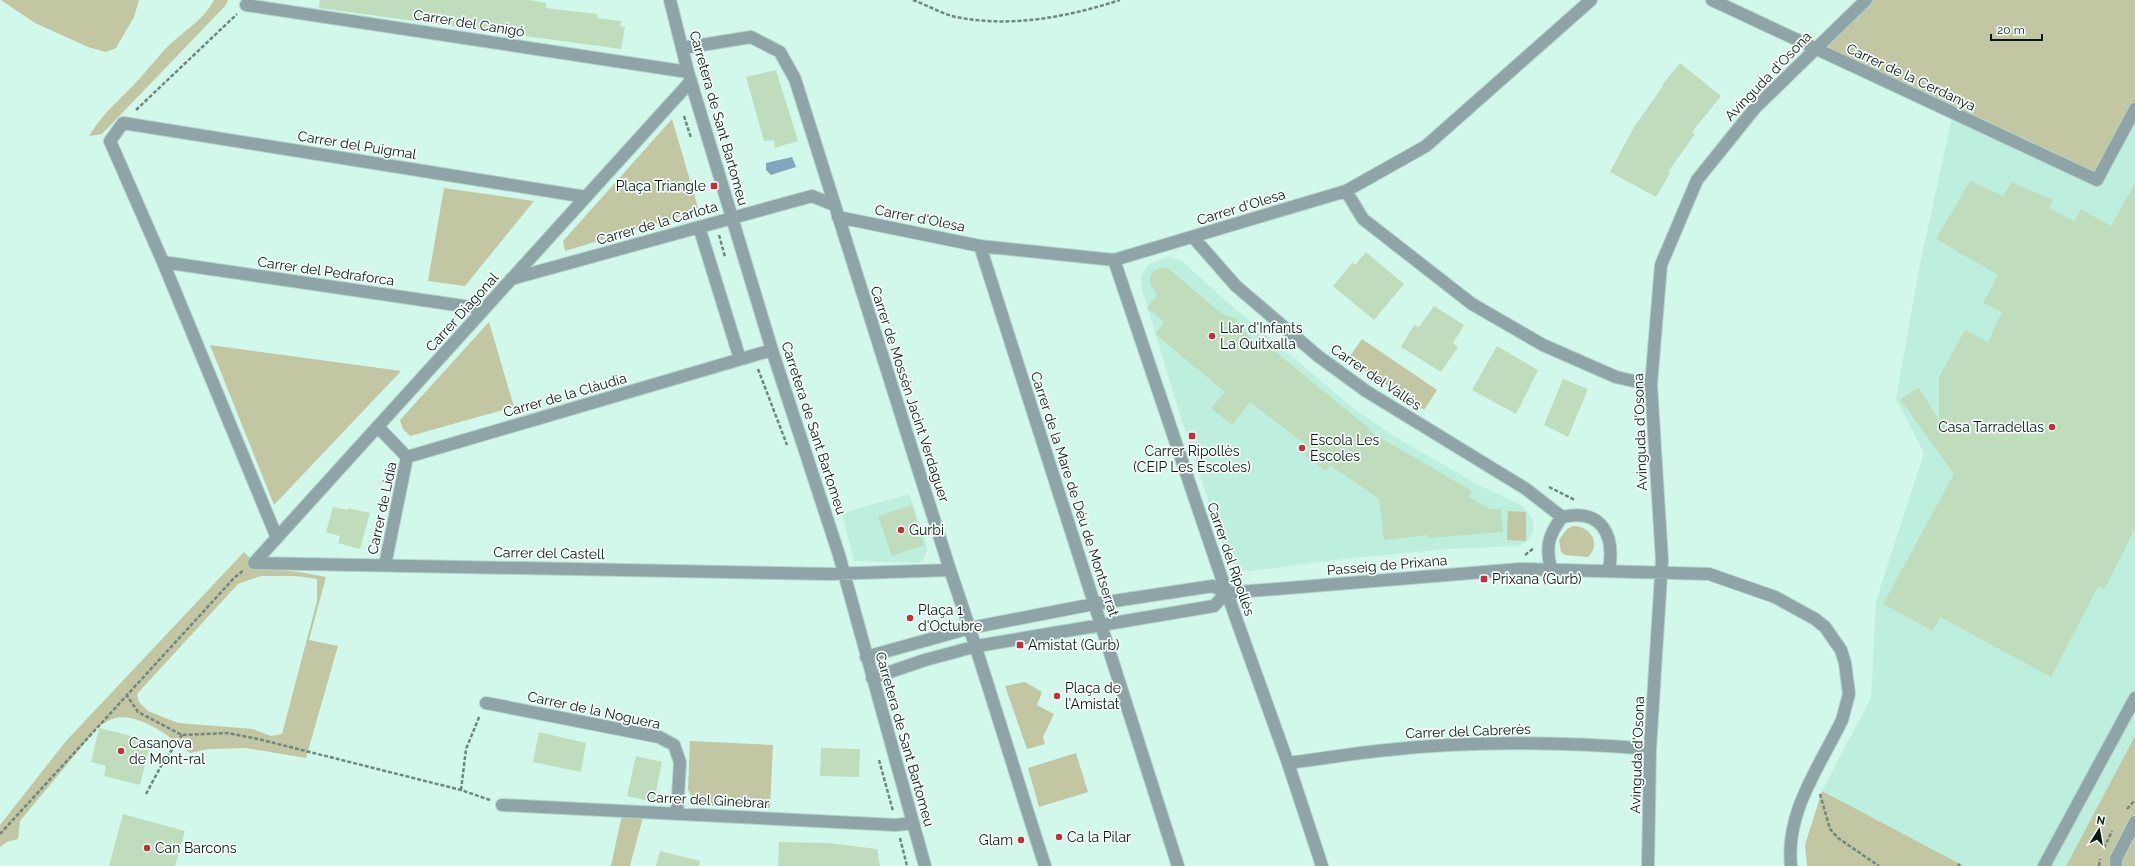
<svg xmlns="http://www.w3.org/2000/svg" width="2135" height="866" font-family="Raleway,sans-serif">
  <rect width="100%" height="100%" fill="#d1f8eb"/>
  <!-- built -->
  <path fill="#bdeede" d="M1952 118 2135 119V736L2066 866H1958L1822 791 1871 698 1876 601 1924 453 1896 399 1920 264Z
    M1168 257 1182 261 1227 302 1352 407 1392 435 1477 484 1521 505 1532 518 1534 529 1530 538 1525 543 1517 546 1448 549 1351 558 1250 571 1240 569 1233 564 1223 544 1180 415 1141 286V277L1145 269 1151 263Z
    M909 494 926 542 927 551 923 560 918 563 854 561 842 513Z"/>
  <!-- green -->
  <path fill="#c2c6a3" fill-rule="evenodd" d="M1 0H139L134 17 116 48 106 52 88 47 35 23Z
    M214 0H228L226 5 102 134 89 136C103 112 123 97 141 77 149 68 157 58 165 49 182 32 203 21 214 0Z
    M1867 0H2135V109L2097 180 1814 50Z
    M672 119 699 211 565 251 563 241Z
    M444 188 534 201 465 286 428 281Z
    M489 322 514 407 410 436 403 429 400 420Z
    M1362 339 1437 390 1424 410 1348 359Z
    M210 345 401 371 274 505Z
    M1508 511 1526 512V541L1507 540Z
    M1573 526C1590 526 1602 543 1588 557L1565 555 1561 552 1559 540 1567 529Z
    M244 552 260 568 299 572 326 577 309 640 338 646 306 758 246 748 209 749 190 753C172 738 137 710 112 719 107 721 102 724 98 727L20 821 18 839 7 842 0 847V825L66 741ZM261 576H295L317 579V601L282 734 271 736 253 729 178 723 148 711 139 702 137 694 238 584Z
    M1025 682 1042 692 1037 705 1054 714 1043 737 1045 744 1027 749 1005 686Z
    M2135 736V866H2066Z
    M690 741 773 745 770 808 701 805 692 798 688 789Z
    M1076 753 1088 792 1039 807 1028 768Z
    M1822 791 1960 864 1964 866H1807L1805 845Z
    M622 815 643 817 630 866H611Z"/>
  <!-- water -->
  <path fill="#80a7bd" d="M792 157 796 167 771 175 766 170V163Z"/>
  <!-- building -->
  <path fill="#bfddbd" d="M320 0H529L546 3V8L597 14V18L621 21 620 26 625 27 621 49 319 8Z
    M1680 63 1721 96 1692 132 1695 134 1668 172 1670 173 1656 197 1610 172 1634 127 1663 86 1662 85Z
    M776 70 798 141 775 148 774 140 764 141 746 77Z
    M1970 181 2003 196 2012 182 2053 200 2049 208 2074 221 2081 209 2111 226 2135 183V529L2105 588 2098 587 2051 677 1940 617 1933 631 1883 604 1954 474 1900 399 1919 388 1939 420V377L1965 330 1988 342 2002 312 1983 303 1998 275 1936 239Z
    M1366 252 1404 284 1374 320 1333 286 1353 262 1355 265Z
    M1160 268 1169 269 1221 313 1236 319 1244 331 1261 348 1267 345 1370 429 1369 431 1472 491 1469 497 1490 509H1501L1503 532 1428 538V535L1384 540 1379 499 1330 465 1326 471 1305 455 1310 448 1250 402 1232 425 1211 408 1225 392 1155 334 1164 322 1147 308 1157 295 1150 283V277L1154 271Z
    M1434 306 1464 325 1453 343 1458 347 1441 372 1401 347 1414 325 1419 327Z
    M1497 346 1538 370 1516 414 1472 390Z
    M1563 379 1588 389 1568 437 1544 425Z
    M912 505 924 545 892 556 878 516Z
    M333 507 347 510 348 508 370 513 360 549 338 543 340 536 326 532Z
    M99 728 151 741 140 785 104 776 106 766 91 762Z
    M539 732 586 743 581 772 533 762Z
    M821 748 860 749 859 777 820 776Z
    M636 756 662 762 654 802 627 796Z
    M123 814 185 831 175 866H109Z
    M779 842 829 843 877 849 880 866H778Z
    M660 851 700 861 699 866H656Z"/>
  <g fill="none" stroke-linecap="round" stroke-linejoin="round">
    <!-- minor casing -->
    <g stroke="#b1d4c9" stroke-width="14">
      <path id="minor" d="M670 0 688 72 772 350 839 555 925 866
        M1712 0 2097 180 2135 109
        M246 5 688 72
        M683 48 751 37 780 52 795 79 950 570C984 668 1013 768 1045 866
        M1346 191 1363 219 1472 304 1543 345 1616 377 1651 385
        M838 217 980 246 1114 260 1346 191 1426 146 1591 0
        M699 227 740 359
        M1193 237 1236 286 1318 356 1366 391 1526 489 1562 517
        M980 246 1178 866
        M1114 260 1223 582 1288 763 1322 866
        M163 262 484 309
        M511 279 812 196 834 205
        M378 427 407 457 772 350
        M277 538 163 262 110 141 123 123 586 197
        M254 563 830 574 950 570
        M254 563 691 81
        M385 565 407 457
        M1551 568C1545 547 1549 534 1562 517 1602 508 1615 535 1609 570
        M866 657 970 628 1094 604 1213 586 1226 593 1520 569 1709 574 1775 597 1815 619 1825 627 1841 650 1845 663 1849 694 1842 720C1820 766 1785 812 1791 866
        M872 678 925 660 977 646 1214 606 1226 593
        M486 703 659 737 674 745 680 762 677 813
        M1288 763C1321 759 1354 753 1387 750 1475 740 1563 742 1650 749
        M502 805 896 825 913 823
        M1648 866 1650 749 1662 560 1651 385 1661 265 1697 180 1755 108 1866 0
        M2044 866 2135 698
        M2116 866V859L2135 822"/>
    </g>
    <!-- path -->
    <path stroke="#6e8880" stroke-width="2.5" stroke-dasharray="4 2" stroke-linecap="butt" d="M913 0C927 5 942 14 956 17 1012 28 1067 17 1120 0
      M136 110 237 14
      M684 116 691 138
      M719 235 725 257
      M758 369 787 445
      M1549 487 1575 500
      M1525 555 1534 548
      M126 694 138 712 182 735 228 733 258 739 461 790 490 800
      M879 760 893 811
      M461 790 466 749 480 715
      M146 794 161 766 182 735
      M1820 794 1830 829 1838 838 1879 866
      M2127 809 2135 800
      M0 834 235 577 244 570
      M900 838 907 866
      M2104 848 2112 831
      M1958 866 1960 864
      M2099 866 2100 859"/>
    <!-- minor -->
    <use href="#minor" stroke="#8fa4a6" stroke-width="12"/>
  </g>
  <!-- markers -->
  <g fill="#c1313b" stroke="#f6fdfb" stroke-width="1.5">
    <rect x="710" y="182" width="8" height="8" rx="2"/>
    <circle cx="1212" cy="336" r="4"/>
    <circle cx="2052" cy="427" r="4"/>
    <rect x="1188" y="432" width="8" height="8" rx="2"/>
    <circle cx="1302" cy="448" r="4"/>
    <circle cx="901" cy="530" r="4"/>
    <rect x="1480" y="575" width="8" height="8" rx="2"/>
    <circle cx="910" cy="618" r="4"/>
    <rect x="1016" y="641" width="8" height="8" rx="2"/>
    <circle cx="1057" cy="696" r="4"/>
    <circle cx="121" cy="751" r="4"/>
    <circle cx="1059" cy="837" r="4"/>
    <circle cx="1021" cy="840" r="4"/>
    <circle cx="147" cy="848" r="4"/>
  </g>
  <g text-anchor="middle" stroke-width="3.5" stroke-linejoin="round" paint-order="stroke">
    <!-- street labels -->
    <g font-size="14" fill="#0b1915" stroke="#f6fdfb">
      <text transform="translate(469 23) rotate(9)" y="5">Carrer del Canigó</text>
      <text transform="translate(1768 76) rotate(-46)" y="5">Avinguda d'Osona</text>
      <text transform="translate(1911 77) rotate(25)" y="5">Carrer de la Cerdanya</text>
      <text transform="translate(719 118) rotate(74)" y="5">Carretera de Sant Bartomeu</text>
      <text transform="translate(357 145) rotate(9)" y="5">Carrer del Puigmal</text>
      <text transform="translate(1241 207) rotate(-17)" y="5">Carrer d'Olesa</text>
      <text transform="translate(920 218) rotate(11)" y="5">Carrer d'Olesa</text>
      <text transform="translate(657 223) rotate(-16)" y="5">Carrer de la Carlota</text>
      <text transform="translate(326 271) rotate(8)" y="5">Carrer del Pedraforca</text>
      <text transform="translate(462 312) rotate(-48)" y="5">Carrer Diagonal</text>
      <text transform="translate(1376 377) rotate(34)" y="5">Carrer del Vallès</text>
      <text transform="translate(910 394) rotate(72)" y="5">Carrer de Mossèn Jacint Verdaguer</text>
      <text transform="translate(565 395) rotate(-16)" y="5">Carrer de la Clàudia</text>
      <text transform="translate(814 428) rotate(72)" y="5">Carretera de Sant Bartomeu</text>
      <text transform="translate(1640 432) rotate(-92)" y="5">Avinguda d'Osona</text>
      <text transform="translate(1075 494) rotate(72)" y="5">Carrer de la Mare de Déu de Montserrat</text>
      <text transform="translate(382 508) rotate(-78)" y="5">Carrer de Lídia</text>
      <text transform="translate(549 553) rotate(1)" y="5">Carrer del Castell</text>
      <text transform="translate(1231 559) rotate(71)" y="5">Carrer del Ripollès</text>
      <text transform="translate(1387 565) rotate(-5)" y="5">Passeig de Prixana</text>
      <text transform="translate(594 710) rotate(12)" y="5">Carrer de la Noguera</text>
      <text transform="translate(1468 731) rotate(-2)" y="5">Carrer del Cabrerès</text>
      <text transform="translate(905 739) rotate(74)" y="5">Carretera de Sant Bartomeu</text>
      <text transform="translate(1637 755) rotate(-88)" y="5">Avinguda d'Osona</text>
      <text transform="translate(708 800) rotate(3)" y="5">Carrer del Ginebrar</text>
    </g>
    <!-- poi labels -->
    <g font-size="14" fill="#0b1915" stroke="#f6fdfb" text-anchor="start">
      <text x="706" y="191" text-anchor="end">Plaça Triangle</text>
      <text x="1220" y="333">Llar d'Infants<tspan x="1220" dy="16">La Quitxalla</tspan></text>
      <text x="2044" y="432" text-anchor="end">Casa Tarradellas</text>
      <text x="1310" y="445">Escola Les<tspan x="1310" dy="16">Escoles</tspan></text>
      <text x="1192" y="456" text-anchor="middle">Carrer Ripollès<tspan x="1192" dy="16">(CEIP Les Escoles)</tspan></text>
      <text x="909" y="535">Gurbi</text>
      <text x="1492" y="584">Prixana (Gurb)</text>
      <text x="918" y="615">Plaça 1<tspan x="918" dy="16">d'Octubre</tspan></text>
      <text x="1028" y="650">Amistat (Gurb)</text>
      <text x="1065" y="693">Plaça de<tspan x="1065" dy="16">l'Amistat</tspan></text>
      <text x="129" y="748">Casanova<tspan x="129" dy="16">de Mont-ral</tspan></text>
      <text x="1067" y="842">Ca la Pilar</text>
      <text x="1013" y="845" text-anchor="end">Glam</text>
      <text x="155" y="853">Can Barcons</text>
    </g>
  </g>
  <!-- north arrow -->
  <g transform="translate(2099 830) rotate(11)" stroke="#f6fdfb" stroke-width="3" paint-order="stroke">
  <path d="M0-3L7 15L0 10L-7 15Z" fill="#0b1915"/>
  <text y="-6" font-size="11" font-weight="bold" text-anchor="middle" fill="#0b1915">N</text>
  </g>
  <!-- scale -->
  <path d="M1991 34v6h51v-6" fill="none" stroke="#0b1915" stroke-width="2"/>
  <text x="1997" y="34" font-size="12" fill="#0b1915" stroke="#f6fdfb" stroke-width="3" paint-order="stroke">20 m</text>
</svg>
